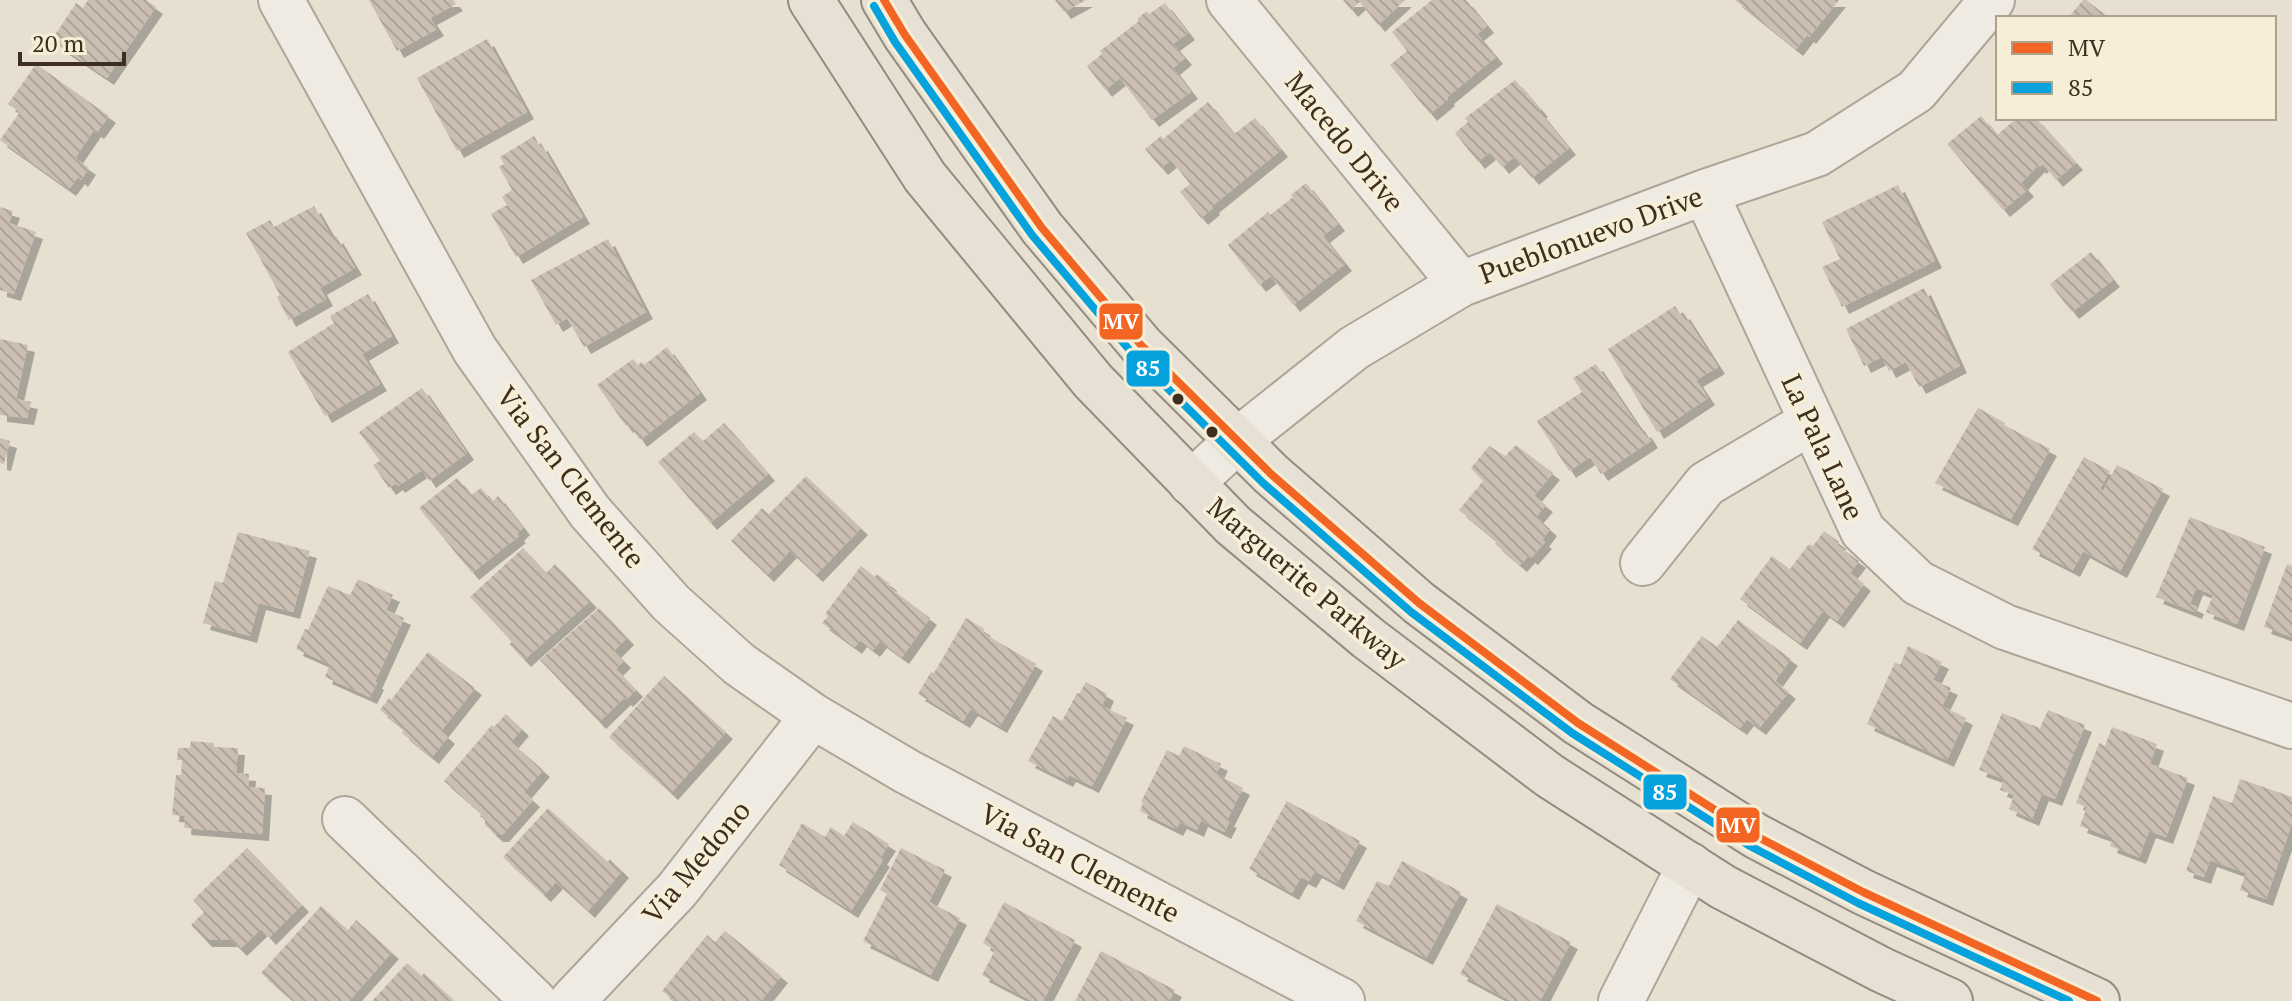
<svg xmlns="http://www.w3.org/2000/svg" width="2292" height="1001" font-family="'PT Serif',serif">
  <defs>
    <pattern id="building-back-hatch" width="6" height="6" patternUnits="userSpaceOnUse" patternTransform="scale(2)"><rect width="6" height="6" fill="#cbbfb2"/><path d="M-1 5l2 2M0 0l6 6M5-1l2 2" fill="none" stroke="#afa499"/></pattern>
    <filter id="shadow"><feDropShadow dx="7" dy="7" stdDeviation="0" flood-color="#0004"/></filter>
  </defs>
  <rect width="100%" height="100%" fill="#e7e0d1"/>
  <!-- building -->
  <path fill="url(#building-back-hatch)" filter="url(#shadow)" d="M88 0H146L156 7 107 78 58 45 61 39 55 35 76 3 83 8Z
    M369 0H453L456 4 430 18 437 29 397 51Z
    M1055 0H1086L1064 12Z
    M1343 0H1405L1378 25 1360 2 1351 10Z
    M1432 0H1466L1487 26 1477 34 1496 57 1447 97 1448 99 1430 114 1390 65 1407 51 1392 32Z
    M1735 0H1839L1809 37 1807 35 1796 49Z
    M2083 0H2086L2107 16 2068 18Z
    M1165 3 1188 33 1173 44 1185 58 1173 68 1191 92 1152 120 1120 78 1105 90 1087 66 1102 54 1100 51 1139 21 1137 19 1147 11 1149 14Z
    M487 39 527 112 457 151 417 78Z
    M36 64 109 116 97 132 94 130 75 158 89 168 81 180 78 177 69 189 0 140 20 112 8 104Z
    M1515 80 1541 110 1539 111 1569 148 1532 178 1514 157 1502 167 1490 152 1478 162 1455 133 1468 122 1465 118Z
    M1208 102 1234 134 1255 118 1281 150 1212 206 1213 208 1201 218 1180 192 1190 184 1171 160 1161 168 1145 149 1161 136 1163 139Z
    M1981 116 1997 135 2017 118H2036L2076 163 2056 180 2043 164 2039 167 2038 165 2021 183 2027 190 2003 210 1947 144Z
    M534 136 539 145 541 144 583 217 516 257 491 214 507 205 502 197 512 190 499 167 504 164 500 157Z
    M1306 183 1338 224 1323 236 1345 264 1293 305 1271 276 1259 285 1228 245 1268 212 1270 215 1293 197 1291 195Z
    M1898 185 1935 261 1842 307 1822 267 1840 259 1822 222Z
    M314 206 333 239 336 236 355 268 320 288 326 299 289 320 277 297 280 295 246 233 270 220 274 227Z
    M0 207 13 211 9 223 36 232 14 294 0 290Z
    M608 239 646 312 584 347 567 318 556 325 531 280Z
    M2091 252 2113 280 2072 312 2050 284Z
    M1924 288 1960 366 1919 387 1906 362 1889 371 1882 357 1864 366 1846 329Z
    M368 294 392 336 362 354 380 384 325 416 288 352 334 323 330 316Z
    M1675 306 1680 314 1683 312 1718 367 1696 380 1708 398 1657 432 1608 349Z
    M0 339 28 345 16 399 31 402 27 418 0 415Z
    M667 347 700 393 640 440 629 424 626 426 597 385 633 359 638 365 642 362 644 365Z
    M1596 364 1642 432 1644 430 1651 441 1601 474 1590 457 1569 471 1537 421 1582 392 1573 378Z
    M422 388 467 453 429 481 422 470 398 486 396 483 389 488 373 465 380 461 359 432Z
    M1978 408 2005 423 2004 425 2050 449 2011 519 1935 483Z
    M724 423 768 474 710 523 658 462 694 432 703 441Z
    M0 438 10 441 4 464 0 463Z
    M1516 445 1553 473 1534 496 1546 505 1536 517 1550 529 1542 540 1545 542 1531 558 1528 556 1520 565 1495 544 1497 541 1459 510 1483 481 1471 468 1489 446 1505 456Z
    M2084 457 2110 471 2100 489 2103 491 2117 465 2163 489 2120 571 2083 551 2073 570 2032 549Z
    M806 476 861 528 816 575 790 551 767 575 731 541 762 508 769 514Z
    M457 478 471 495 481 488 492 502 498 496 523 528 517 534 519 536 472 573 419 508Z
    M2190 517 2265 547 2237 624 2206 612 2213 595 2196 588 2190 604 2197 607 2195 612 2156 597Z
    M1824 531 1839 542 1837 545 1859 561 1850 573 1864 584 1837 621 1823 611 1800 643 1740 599 1772 556 1790 569 1809 544 1813 546Z
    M238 532 310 551 293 612 259 603 250 636 203 623 215 581 223 583Z
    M523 548 546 573 555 564 590 601 524 660 509 644 512 642 470 597Z
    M2287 564 2292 566V637L2264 627Z
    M861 566 875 577 877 574 890 584 889 587 930 618 902 657 880 641 873 650 860 640 855 647 822 623 828 616 825 614Z
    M358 579 393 595 386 610 404 618 375 682 377 683 370 697 325 677 330 664 296 649 305 629 308 630 328 586 350 595Z
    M599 608 627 638 614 651 624 661 616 669 636 690 626 700 624 698 599 722 540 660Z
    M966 618 984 629 983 633 1036 664 1000 726 971 709 963 721 918 694 931 672 934 673Z
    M1738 620 1791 659 1775 681 1789 692 1759 728 1747 719 1740 728 1670 679 1702 636 1717 647Z
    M1908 646 1942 662 1933 680 1951 688 1942 706 1966 718 1947 760 1867 724 1895 662 1900 665Z
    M428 652 475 688 441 731 448 737 432 757 402 733 404 729 380 710 389 698 391 700Z
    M664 676 726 732 671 793 609 737Z
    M1086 682 1107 694 1102 706 1127 718 1092 786 1069 775 1066 780 1028 761 1053 716 1062 721 1077 693 1079 694Z
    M2048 710 2085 725 2055 799 2042 794 2032 819 2009 809 2014 795 2000 790 2004 779 1979 770 2002 713 2040 728Z
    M506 714 522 729 511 742 543 770 524 792 533 800 502 835H496L485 825V820L480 816 482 814 444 781 492 725 494 727Z
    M2112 727 2157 744 2150 764 2188 778 2166 837 2149 831 2139 857 2110 846 2113 838 2080 826 2087 807 2076 803 2099 743 2105 746Z
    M191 741 214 743V747L238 748 236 773 249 774 248 787 265 788 262 834 184 828 185 816 172 815 176 775H181L182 760H177L178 748H190Z
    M1184 746 1221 764 1216 774 1243 788 1227 820 1230 821 1224 832 1201 820 1197 830 1180 822 1176 829 1140 811 1143 803 1141 802 1167 750 1179 756Z
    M2240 779 2292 797V823L2266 899 2240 890 2246 873 2210 860 2204 877 2186 871 2213 796 2232 803Z
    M1287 801 1360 841 1337 883 1315 871 1309 881 1301 877 1292 893 1249 869Z
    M548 808 608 862 610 859 622 871 588 911 556 882 544 895 503 857Z
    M853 822 889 844 880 858 883 860 851 911 779 865 802 823 825 837 831 827 844 836Z
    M247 848 302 905 269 938 261 929 240 949 231 940H205L191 925 204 912 193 900Z
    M901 848 945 870 929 902 960 918 931 975 863 941 887 894 880 890Z
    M1402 861 1461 892 1426 958 1356 921 1377 881 1389 886Z
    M1004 902 1075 940 1043 1001H1032L982 975 995 950 983 943Z
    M1497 904 1571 942 1540 1001H1511L1460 974Z
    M321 906 348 930 356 920 392 952 349 1001H293L261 973Z
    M725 931 781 976 761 1001H675L662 991 707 935 715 942Z
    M1101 951 1175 990 1169 1001H1075Z
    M407 963 422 976 424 973 455 1001H372Z"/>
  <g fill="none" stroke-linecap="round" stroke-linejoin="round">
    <!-- minor casing -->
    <g stroke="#ada599" stroke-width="48">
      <path id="minor" d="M281 0 475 350 590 512 671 603 739 664 813 716 906 771 1342 1001
        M1229 0 1461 284
        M1705 192 1863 531 1918 583 2005 627 2292 726
        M1191 483 1237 441 1354 348 1461 284 1705 192 1817 154 1916 91 1992 0
        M1643 563 1706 484 1811 422
        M345 819 534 1001
        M572 1001 677 890 813 716
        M1621 1001 1690 865"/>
    </g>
    <!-- major casing -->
    <g stroke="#928b80" stroke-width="48">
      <path id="major" d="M811 0 925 177 1093 381 1233 525 1368 638 1550 776 1723 887 1882 970 1950 1001
        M884 0 905 35 1042 228 1141 345 1271 474 1419 603 1578 723 1756 836 1863 892 2097 1001"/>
    </g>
    <!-- minor -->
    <use href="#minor" stroke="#efebe3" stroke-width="44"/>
    <!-- major -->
    <use href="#major" stroke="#e6e1d4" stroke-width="44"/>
    <!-- bus-1 casing -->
    <g stroke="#f7eed8" stroke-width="14">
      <path id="bus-1" d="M884 0 905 35 1042 228 1141 345 1271 474 1419 603 1578 723 1756 836 1863 892 2097 1001"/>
    </g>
    <!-- bus-2 casing -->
    <g stroke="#f7eed8" stroke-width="14">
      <path id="bus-2" d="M874 6 895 42 1032 235 1132 353 1263 483 1411 612 1572 733 1750 846 1858 903 2069 1001"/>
    </g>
    <!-- bus-1 -->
    <use href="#bus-1" stroke="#f26522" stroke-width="8"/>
    <!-- bus-2 -->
    <use href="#bus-2" stroke="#06a2dd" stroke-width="8"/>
  </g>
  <!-- markers -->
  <g fill="#3d2e20" stroke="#f7eed8" stroke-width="3">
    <circle cx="1178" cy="399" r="7"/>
    <circle cx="1212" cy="432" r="7"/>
  </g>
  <g text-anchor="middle" stroke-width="7" stroke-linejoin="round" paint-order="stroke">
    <!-- street labels -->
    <g font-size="28" fill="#3d2e20" stroke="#f7eed8">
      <text transform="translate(1345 142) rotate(51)" y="10">Macedo Drive</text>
      <text transform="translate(1591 235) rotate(-20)" y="10">Pueblonuevo Drive</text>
      <text transform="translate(1823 447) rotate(65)" y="10">La Pala Lane</text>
      <text transform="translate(571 477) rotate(52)" y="10">Via San Clemente</text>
      <text transform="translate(1307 583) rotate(40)" y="10">Marguerite Parkway</text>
      <text transform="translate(696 862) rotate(-50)" y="10">Via Medono</text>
      <text transform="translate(1080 863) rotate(28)" y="10">Via San Clemente</text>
    </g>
  </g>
  <g stroke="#f7eed8" stroke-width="3">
    <rect x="1098" y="302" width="46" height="39" rx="8" fill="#f26522"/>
    <rect x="1125" y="349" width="46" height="39" rx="8" fill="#06a2dd"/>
    <rect x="1642" y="773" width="46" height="38" rx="8" fill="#06a2dd"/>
    <rect x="1715" y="806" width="46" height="38" rx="8" fill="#f26522"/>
  </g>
  <g font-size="22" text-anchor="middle" font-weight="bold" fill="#fff">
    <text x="1121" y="329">MV</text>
    <text x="1148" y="376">85</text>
    <text x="1665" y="800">85</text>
    <text x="1738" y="833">MV</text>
  </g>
  <!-- legend -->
  <rect x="1996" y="16" width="280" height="104" fill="#f7eed8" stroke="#ada18e" stroke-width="2"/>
  <rect x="2012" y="42" width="40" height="12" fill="#f26522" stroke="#ada18e" stroke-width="2"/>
  <text x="2068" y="56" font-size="24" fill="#3d2e20">MV</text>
  <rect x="2012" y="82" width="40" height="12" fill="#06a2dd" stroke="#ada18e" stroke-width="2"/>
  <text x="2068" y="96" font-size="24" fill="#3d2e20">85</text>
  <!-- scale -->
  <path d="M20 52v12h104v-12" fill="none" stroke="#3d2e20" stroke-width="4"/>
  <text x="32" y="52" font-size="24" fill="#3d2e20" stroke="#f7eed8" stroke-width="6" paint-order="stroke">20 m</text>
</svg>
